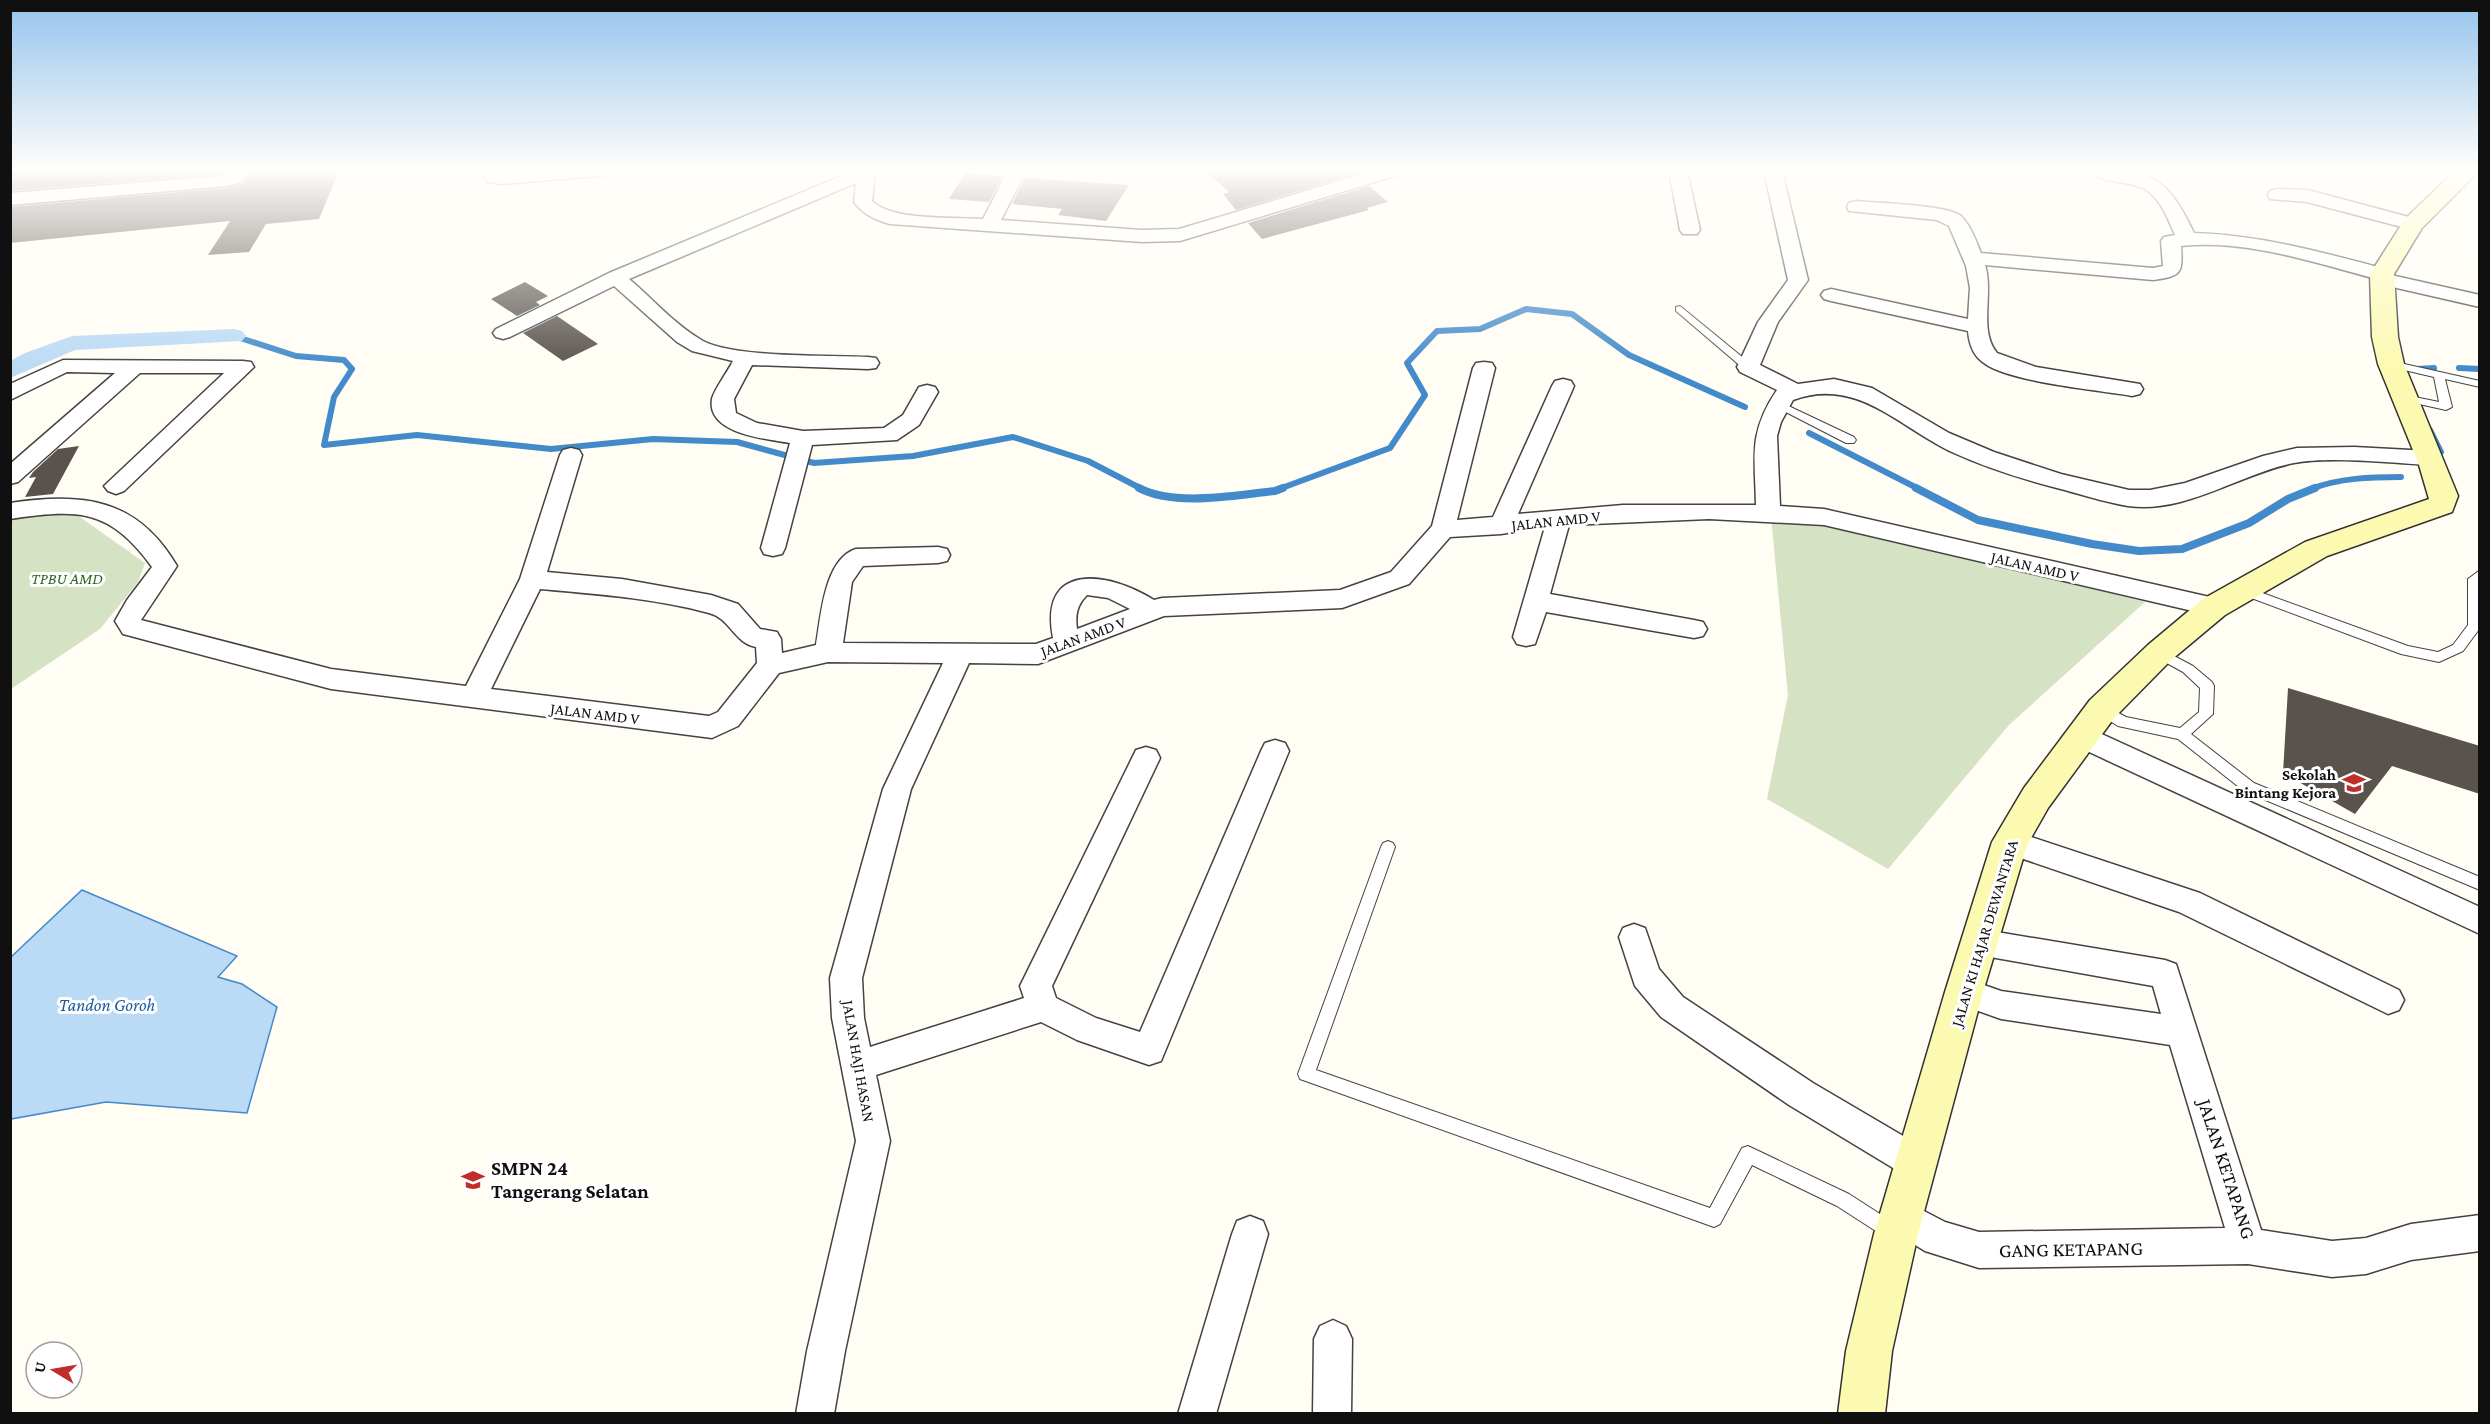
<svg xmlns="http://www.w3.org/2000/svg" width="2490" height="1424" font-family="'Crimson Pro',serif">
  <rect width="100%" height="100%" fill="#fffdf4"/>
  <!-- cemetery -->
  <path fill="#d6e2c4" d="M70 510 145 563 138 582 100 629 11 689 10 515Z
    M1771 517 1880 534 2145 602 2009 725 1888 869 1767 799 1788 695Z"/>
  <!-- water -->
  <path fill="#badaf5" stroke="#428aca" stroke-width="1.5" d="M82 890 237 956 218 977 242 984 277 1007 247 1113 106 1102 11 1119V957Z"/>
  <g fill="none" stroke-linecap="round" stroke-linejoin="round">
    <!-- stream-far1 -->
    <path stroke="#428aca" stroke-width="6" d="M234 336 296 356 344 360 352 369 334 397 324 445 417 435 551 449 653 439 737 442 814 463 913 456 1013 437 1088 461 1142 489
      M2459 368 2480 369
      M2417 369 2434 368
      M2430 430 2441 452
      M1809 433 1919 489
      M1279 489 1390 448 1425 395 1407 363 1437 331 1480 329 1526 309 1572 314 1629 355 1745 407
      M2311 489C2339 478 2371 477 2401 477"/>
    <!-- stream -->
    <path stroke="#428aca" stroke-width="8" d="M1139 488C1175 507 1235 495 1275 491L1283 488
      M1916 488 1978 520 2092 544 2139 551 2182 549 2249 523 2288 499 2315 488"/>
    <!-- canal -->
    <path fill="#badaf5" fill-rule="evenodd" d="M234 329 242 331 246 336 242 341 75 350 10 378V361L25 353 72 336Z"/>
  </g>
  <!-- building -->
  <path fill="#59524d" d="M10 171H227L223 174 10 191Z
    M252 171H339L319 219 266 224 249 252 208 255 230 221 10 243V207L226 188 243 183Z
    M1205 171H1359V173L1236 210 1223 194 1229 192Z
    M965 173 1003 176 989 202 949 199Z
    M1025 178 1129 185 1106 221 1058 215 1062 209 1012 204Z
    M1369 186 1388 202 1367 208 1369 210 1262 239 1248 223Z
    M525 282 548 296 536 302 540 305 517 316 491 299Z
    M557 316 598 344 563 361 523 333Z
    M79 446 53 494 25 497 36 477 29 478 33 472 58 449Z
    M2288 688 2480 746V794L2392 766 2355 814 2283 773Z"/>
  <g fill="none" stroke-linecap="round" stroke-linejoin="round">
    <!-- lane casing -->
    <g stroke="#434343" stroke-width="2">
      <path id="lane" d="M1680 306 1752 365V369H1744L1676 311V307Z
        M2391 361 2480 381V387L2445 379 2452 407 2446 410 2401 400 2400 398 2405 395 2439 402 2434 377 2387 366 2386 364Z
        M1780 402 1854 437 1856 440 1854 443H1846L1776 407V403Z
        M2480 570V628L2463 651 2439 662 2401 654 2238 593 2236 590 2238 587H2246L2408 646 2438 652 2453 645 2468 625V579Z
        M2159 648 2193 666 2212 682 2214 686 2213 714 2191 734 2254 783 2480 877V890L2244 791 2178 739 2118 726 2097 713 2095 709 2097 705 2102 704 2126 717 2180 728 2199 712 2200 688 2183 672 2154 656 2152 653Z
        M1388 841 1393 843 1395 847 1316 1070 1710 1208 1742 1148 1748 1146 1849 1194 1897 1225 1900 1231 1897 1237 1891 1240 1885 1237 1837 1206 1752 1165 1720 1224 1714 1227 1300 1079 1298 1074 1381 847 1383 843Z"/>
    </g>
    <!-- street casing -->
    <g stroke="#434343" stroke-width="3">
      <path id="street" d="M231 171H250L241 182 226 186 10 205V193L224 176Z
        M482 171H500L502 174 534 171H608L605 175 599 176 502 184 487 182Z
        M853 171H875L872 201C892 221 954 217 983 219L1008 171H1026L1001 220 1142 230 1179 229 1373 171H1401L1398 175 1180 241 1142 242 890 224C875 220 863 214 854 202L856 183 629 279C653 299 676 326 703 341 736 358 828 355 868 357L876 358 879 363 876 368 868 369 752 365 734 399 736 413 757 423 803 431 884 428 903 415 919 387 927 385 935 387 938 392 919 425 897 440 812 445 785 548 782 554 773 556 764 554 761 548 790 443C767 439 706 434 712 399 714 390 728 371 733 361L692 351 677 342 614 286 510 337 503 339 496 337 493 333 496 329 609 273Z
        M1669 171H1687L1700 230 1697 234H1683L1680 230Z
        M1764 171H1782L1808 280 1778 322 1760 365 1798 384 1834 379 1872 388 1949 433 1994 452 2061 474 2129 490H2150L2185 483 2263 456 2297 448 2354 447 2430 451 2438 453 2441 458 2438 463 2430 465C2392 463 2330 456 2294 463 2239 474 2186 514 2128 506 2104 502 2080 494 2057 488 2022 479 1987 468 1954 453 1899 428 1858 376 1793 400L1781 422 1777 436 1780 506 1824 509 2214 598 2223 601 2227 607 2223 613 2214 616 1824 525 1709 519 1569 525 1550 594 1694 620 1703 622 1707 629 1703 636 1694 638 1546 612 1535 644 1526 646 1517 644 1513 637 1545 527 1501 534 1450 537 1409 584 1342 608 1164 616 1038 664 969 663 911 789 862 978 864 1018 870 1047 1024 998 1020 986 1025 976 1136 750 1146 747 1156 750 1160 758 1052 986 1056 998 1096 1018 1140 1032 1261 751 1265 743 1275 740 1285 743 1289 751 1161 1061 1149 1065 1077 1040 1041 1022 876 1075 890 1141 845 1351 834 1414H796L807 1351 856 1141 832 1018 830 978 883 789 943 663 828 662 779 673 738 726 712 738 331 689 123 634 115 621 127 600 152 567C109 508 78 509 10 519V503C83 492 137 498 177 566L141 620 331 669 466 686 520 579 560 455 563 450 571 448 579 450 582 455 547 572 622 579 711 595 738 604 760 629 777 632 781 639 782 653 816 645C821 617 824 559 856 549L938 547 947 549 950 555 947 561 938 563 863 566 852 582 843 643 1036 644 1053 638C1038 560 1110 572 1154 600L1162 598 1340 590 1391 572 1432 526 1473 368 1476 363 1484 362 1492 363 1495 368 1457 520 1493 517 1552 386 1555 381 1563 379 1571 381 1574 386 1518 514 1623 505H1756C1755 456 1748 433 1777 390L1740 372 1737 367 1758 322 1788 280ZM540 589C596 594 654 598 709 613 730 618 734 643 756 647L757 663 718 712 709 716 491 689ZM1087 595 1108 598 1130 609 1077 629C1075 615 1077 605 1087 595Z
        M2092 171C2152 169 2168 178 2194 233 2261 235 2325 253 2389 270L2391 275 2480 295V307L2375 283 2373 278C2312 262 2245 239 2181 246 2183 274 2181 276 2153 280L1985 265C1994 293 1978 330 1997 353L2036 367 2140 384 2143 389 2140 394 2132 396C2098 390 2009 382 1984 363 1973 356 1969 343 1968 331L1831 301 1824 299 1821 295 1824 291 1831 289 1968 319 1970 288 1966 266 1949 226 1937 220 1849 211 1847 207 1849 203 1856 201C1876 203 1948 205 1961 216 1971 226 1976 241 1981 253L2153 268 2163 266 2161 241 2164 237 2175 235C2168 219 2162 202 2148 191 2134 180 2101 185 2092 171Z
        M2277 189 2308 190 2420 220 2423 224 2420 228 2413 230 2307 202 2270 199 2268 195 2270 191Z
        M63 360 243 361 251 362 254 367 124 491 116 494 108 491 104 486 224 373H140L18 482 10 484V464L115 373 67 372 10 400V384Z
        M2082 725 2480 907V934L2072 744 2068 736 2072 728Z
        M2010 830 2200 893 2399 990 2404 1000 2399 1010 2388 1014 2179 912 2000 851 1995 842 2000 833Z
        M1634 924 1645 928 1659 969 1683 997 1813 1083 1927 1150 1932 1162 1927 1174 1915 1179 1903 1174 1789 1105 1661 1017 1635 986 1619 937 1623 928Z
        M1979 929 2165 960 2176 964 2261 1230 2332 1241 2366 1238 2411 1224 2480 1215V1251L2411 1260 2366 1274 2332 1277 2248 1264 1979 1268 1925 1251 1889 1229 1883 1217 1889 1205 1901 1199 1945 1222 1979 1232 2225 1228 2170 1045 2001 1019 1953 1002 1948 992 1953 982 1964 978 2001 991 2161 1014 2153 986 1979 955 1968 951 1964 942 1968 933Z
        M1250 1216 1263 1221 1268 1234 1216 1414H1178L1232 1234 1237 1221Z
        M1333 1320 1346 1326 1352 1339 1351 1414H1313L1314 1339 1320 1326Z"/>
    </g>
    <!-- secondary casing -->
    <g stroke="#323232" stroke-width="3">
      <path id="secondary" d="M2455 171H2479L2422 228 2394 274 2398 337 2404 364 2458 496 2452 512 2327 556 2225 615 2170 661 2114 718 2048 808 2027 845 1983 992 1918 1234 1892 1351 1885 1414H1838L1846 1351 1874 1234 1945 992 1992 842 2024 788 2090 700 2148 645 2203 599 2305 542 2429 499 2419 465 2378 364 2372 337 2370 274 2405 219Z"/>
    </g>
    <!-- lane -->
    <use href="#lane" fill="#fff" fill-rule="evenodd"/>
    <!-- street -->
    <use href="#street" fill="#fff" fill-rule="evenodd"/>
    <!-- secondary -->
    <use href="#secondary" fill="#fcfab1" fill-rule="evenodd"/>
  </g>
  <!-- sky -->
  <linearGradient id="sky" x2="0" y2="1"><stop stop-color="#95c3ed"/><stop offset="0.46" stop-color="#fffefa"/><stop offset="1" stop-color="#fffefa" stop-opacity="0"/></linearGradient>
  <rect width="2490" height="370" fill="url(#sky)"/>
  <!-- icons -->
  <defs>
    <g id="school-bare" transform="scale(1.8)"><path d="M0-5L7-2L0 1L-7-2ZM-4 1L0 2.5L4 1V4Q0 6-4 4Z" fill="#be2e2b" stroke="#fff" stroke-width="2.5" paint-order="stroke"/></g>
  </defs>
  <g fill-rule="evenodd">
    <use href="#school-bare" x="2354" y="783"/>
    <use href="#school-bare" x="473" y="1180"/>
  </g>
  <g text-anchor="middle" stroke-width="6" stroke-linejoin="round" paint-order="stroke">
    <!-- street labels -->
    <g font-size="16" fill="#101010" stroke="#fff">
      <text transform="translate(1556 520) rotate(-6)" y="6">JALAN AMD V</text>
      <text transform="translate(2035 566) rotate(13)" y="6">JALAN AMD V</text>
      <text transform="translate(1083 636) rotate(-20)" y="6">JALAN AMD V</text>
      <text transform="translate(595 713) rotate(7)" y="6">JALAN AMD V</text>
      <text transform="translate(1984 933) rotate(-73)" y="6">JALAN KI HAJAR DEWANTARA</text>
      <text transform="translate(859 1061) rotate(80)" y="6">JALAN HAJI HASAN</text>
    </g>
    <!-- park labels -->
    <g font-size="16" font-style="italic" fill="#2a6721" stroke="#fff">
      <text x="67" y="584">TPBU AMD</text>
    </g>
    <!-- poi labels -->
    <g font-size="16" font-weight="bold" fill="#101010" stroke="#fff" text-anchor="end">
      <text x="2336" y="780">Sekolah<tspan x="2336" dy="18">Bintang Kejora</tspan></text>
    </g>
    <!-- water labels -->
    <g font-size="18" font-style="italic" fill="#1b5ca0" stroke="#fff">
      <text x="107" y="1011">Tandon Goroh</text>
    </g>
    <!-- near-poi labels -->
    <g font-size="20" font-weight="bold" fill="#101010" stroke="#fff" text-anchor="start">
      <text x="491" y="1175">SMPN 24<tspan x="491" dy="23">Tangerang Selatan</tspan></text>
    </g>
    <!-- near-street labels -->
    <g font-size="20" fill="#101010" stroke="#fff">
      <text transform="translate(2227 1169) rotate(72)" y="7">JALAN KETAPANG</text>
      <text transform="translate(2071 1249) rotate(-1)" y="7">GANG KETAPANG</text>
    </g>
  </g>
  <!-- border -->
  <rect width="2490" height="1424" fill="none" stroke="#101010" stroke-width="24"/>
  <!-- north arrow -->
  <g transform="translate(54 1370) rotate(281)"><circle r="28" fill="#ffffff" stroke="#9f9f9f" stroke-width="1.5"/>
  <path d="M0-4.5L10 22L0 15L-10 22Z" fill="#be2e2b"/>
  <text y="-9" font-size="16" font-weight="bold" text-anchor="middle" fill="#101010">U</text>
  </g>
</svg>
